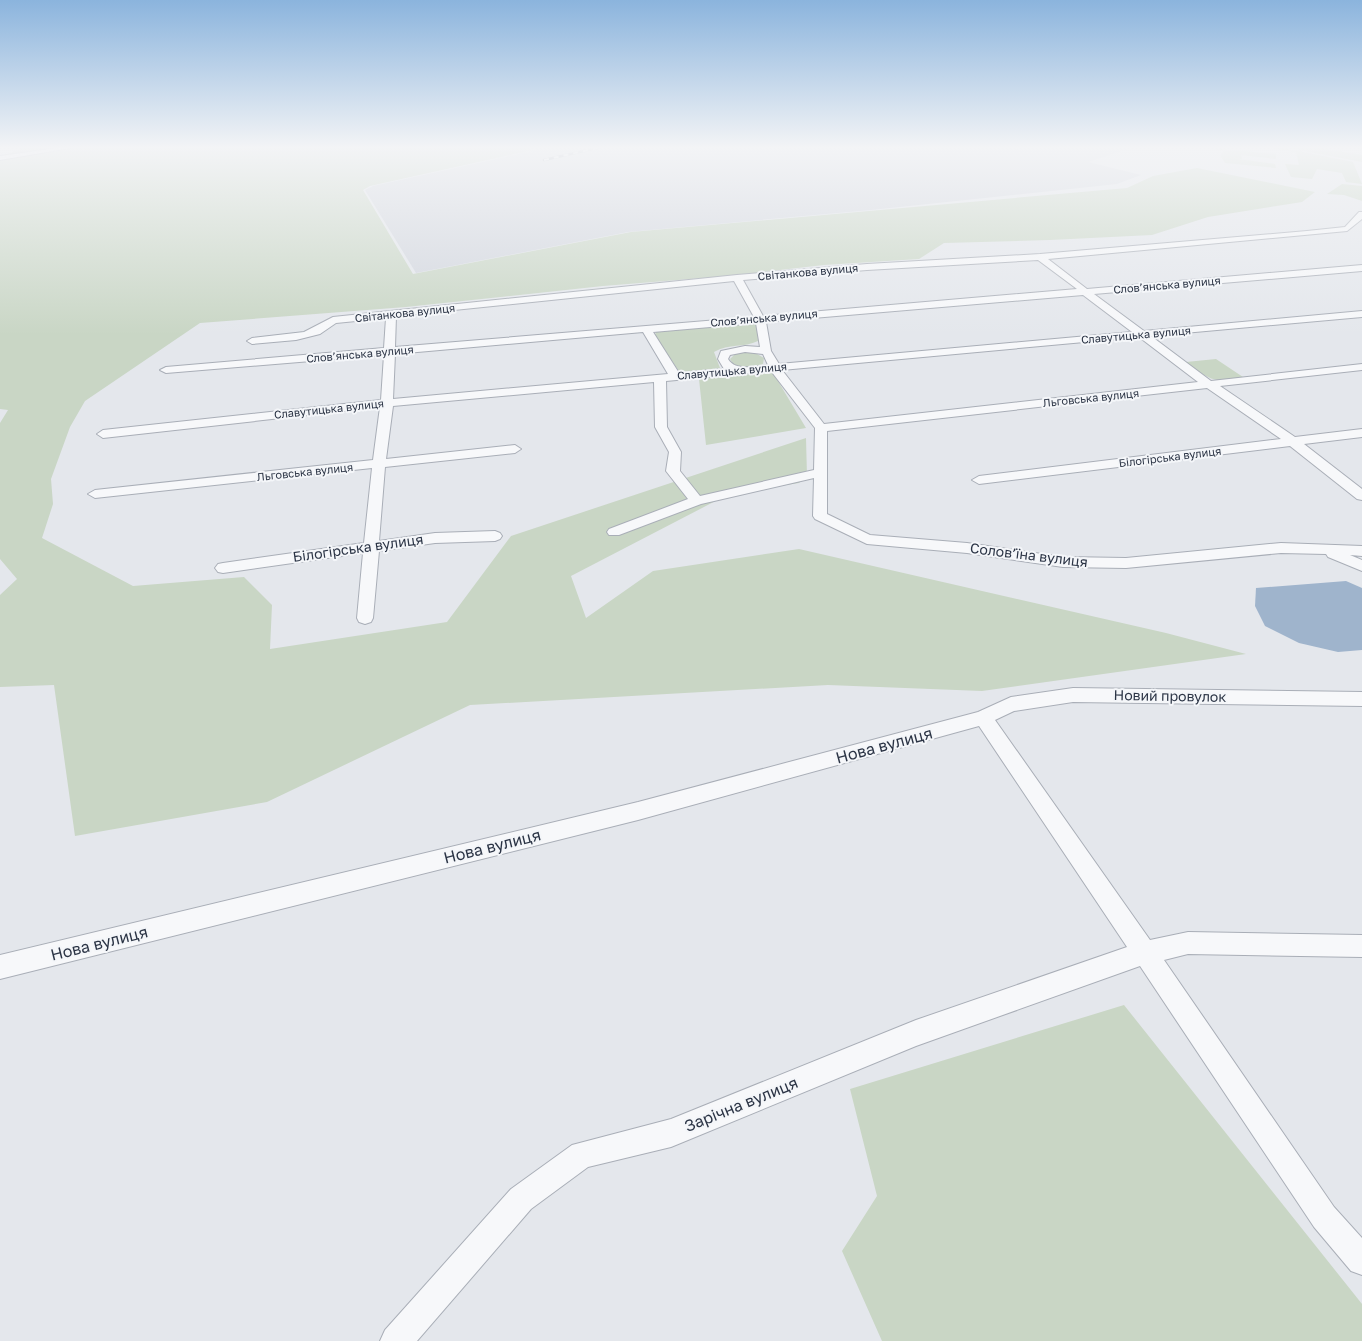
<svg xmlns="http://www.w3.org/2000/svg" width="1362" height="1341" font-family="'Golos Text',sans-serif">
  <rect width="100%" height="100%" fill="#e4e7ec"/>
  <!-- built -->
  <path fill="#d2d6de" d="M534 148H1131L1088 162 1141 175 1117 184 871 210 628 232 416 273 365 190 373 186 537 150Z"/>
  <!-- green -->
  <path fill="#c9d6c5" d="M21 148H528L533 150 370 186 363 190 413 274 631 232 1127 188 1153 176 1197 168 1315 192 1302 202 1208 217 1152 235 1050 240 944 243 919 259 824 265 728 276 603 286 406 307 200 323 85 401 70 427 51 479 53 504 42 538 133 586 244 577 272 605 270 649 447 622 511 536 806 438 807 476 799 483 729 494 571 576 586 618 653 571 799 549 1166 633 1246 654 982 691 828 685 470 705 267 802 75 836 54 685 0 687V595L17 579 0 559V423L8 410 0 409V158Z
    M1211 148 1276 154V159L1241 155 1242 159 1230 158 1275 164 1276 168 1225 163 1220 155 1224 151Z
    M1268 148H1283L1353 162 1362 184 1346 182 1342 173 1317 169 1312 179 1291 177 1285 164 1299 165 1296 152Z
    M1289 148H1319L1362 155V162Z
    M1342 184 1362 186V201L1344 195 1327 194Z
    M753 323 757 326 758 341C744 348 729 343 714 352L720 368 680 373 655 335 656 332Z
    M746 352 757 354 764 358 763 364C752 369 744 368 733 364L730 359 735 354Z
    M1216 359 1246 379C1212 382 1213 382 1186 362Z
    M772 371 806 428 706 445 699 379Z
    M1124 1005 1362 1304V1341H882L842 1251 877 1196 850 1089Z"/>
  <!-- water -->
  <path fill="#9fb4cc" d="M1346 581 1362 588V650L1338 652 1299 643 1265 626 1255 606 1256 588Z"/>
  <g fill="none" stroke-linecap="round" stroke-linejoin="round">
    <!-- minor casing -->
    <g stroke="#a9aeb7" stroke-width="2">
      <path id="minor" d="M57 148H70L0 160V156Z
        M1359 212H1362V219L1347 231 1048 259 1087 289 1362 265V271L1094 294 1144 331 1362 311V317L1151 336 1211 381 1362 364V370L1220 386 1295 437 1362 429V437L1304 444 1362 489V500L1357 499 1290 446 979 484 972 480 979 476 1281 439 1207 388 827 431V514L870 535 967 543 1063 557 1126 558 1281 543 1362 546V556L1350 555 1362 560V571L1328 557 1326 554 1281 553 1126 568 1063 567 967 553 867 544 815 519 813 516 814 478 701 504 619 535H609L607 532 609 529 688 499 666 471 669 452 655 427 654 382 393 406 386 459 515 445 521 449 515 453 385 467 379 541 435 533 495 531 500 533 502 536 500 539 495 541 435 543 379 551 373 618 371 622 365 624 359 622 357 618 363 553 223 573 218 572 215 568 218 564 223 563 364 543 372 468 95 498 88 494 95 490 373 460 380 407 103 438 97 434 103 430 381 400 384 355 166 373 160 370 166 367 384 348 386 318 336 323 320 334 296 340 252 344 247 341 252 338 304 332 333 317 737 275 867 264 1040 254 1307 231 1345 227ZM1038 260 1077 289 763 316 743 280 867 270ZM734 281 754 317 395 347 396 316ZM1083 295 1132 332 779 364 771 351 766 322ZM756 323 760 347 745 346 721 351 718 359 724 369 679 373 653 332ZM643 332 668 374 393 399 395 354ZM1139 337 1198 382 824 424 782 370ZM745 352 763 354 768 365C755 366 736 372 728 359L730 355ZM771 371 815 428 814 470 700 496 680 471 681 452 667 427 666 381Z
        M1073 688 1362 692V706L1073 702 1014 711 995 720 1150 940 1188 932 1362 935V957L1188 954 1164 960 1334 1207 1362 1238V1275L1351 1271 1314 1227 1140 966 916 1046 671 1147 588 1167 531 1209 417 1341H380L385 1330 511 1189 572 1145 671 1119 916 1020 1127 947 979 726 638 820 0 979V955L638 802 978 712 1011 697Z"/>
    </g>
    <!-- minor -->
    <use href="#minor" fill="#f7f8fa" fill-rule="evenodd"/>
    <!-- rail casing -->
    <g stroke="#7d8696" stroke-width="2.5">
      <path id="rail" d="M544 160 597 148"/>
    </g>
    <!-- rail -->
    <use href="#rail" stroke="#f4f6f9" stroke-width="2" stroke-dasharray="5" stroke-linecap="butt"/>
  </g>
  <!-- sky -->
  <linearGradient id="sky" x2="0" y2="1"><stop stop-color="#8bb4dd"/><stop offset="0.44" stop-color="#f3f4f6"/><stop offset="1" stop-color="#f3f4f6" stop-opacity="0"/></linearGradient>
  <rect width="1362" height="335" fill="url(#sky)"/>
  <g text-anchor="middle" stroke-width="4" stroke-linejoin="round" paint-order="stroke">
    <!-- far-street labels -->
    <g font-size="11" fill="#2b3445" stroke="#f4f6f9">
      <text transform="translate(808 272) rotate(-5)" y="4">Світанкова вулиця</text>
      <text transform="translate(1167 285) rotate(-5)" y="4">Словʼянська вулиця</text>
      <text transform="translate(405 313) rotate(-6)" y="4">Світанкова вулиця</text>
      <text transform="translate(764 318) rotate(-5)" y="4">Словʼянська вулиця</text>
      <text transform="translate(1136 335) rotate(-5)" y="4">Славутицька вулиця</text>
      <text transform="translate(360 354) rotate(-5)" y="4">Словʼянська вулиця</text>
      <text transform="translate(732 371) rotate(-5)" y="4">Славутицька вулиця</text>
      <text transform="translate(1091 398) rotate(-6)" y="4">Льговська вулиця</text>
      <text transform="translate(329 409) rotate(-6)" y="4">Славутицька вулиця</text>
      <text transform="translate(1170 457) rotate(-7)" y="4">Білогірська вулиця</text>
      <text transform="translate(305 472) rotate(-6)" y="4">Льговська вулиця</text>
    </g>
    <!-- street labels -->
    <g font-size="14" fill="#2b3445" stroke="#f4f6f9">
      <text transform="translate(358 548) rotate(-8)" y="5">Білогірська вулиця</text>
      <text transform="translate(1029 555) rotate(7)" y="5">Соловʼїна вулиця</text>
      <text transform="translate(1170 696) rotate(1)" y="5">Новий провулок</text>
    </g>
    <!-- near-street labels -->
    <g font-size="16" fill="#2b3445" stroke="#f4f6f9">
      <text transform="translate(884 745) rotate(-15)" y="6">Нова вулиця</text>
      <text transform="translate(492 846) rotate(-14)" y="6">Нова вулиця</text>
      <text transform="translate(99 943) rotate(-14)" y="6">Нова вулиця</text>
      <text transform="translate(741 1104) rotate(-22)" y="6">Зарічна вулиця</text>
    </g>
  </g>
</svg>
